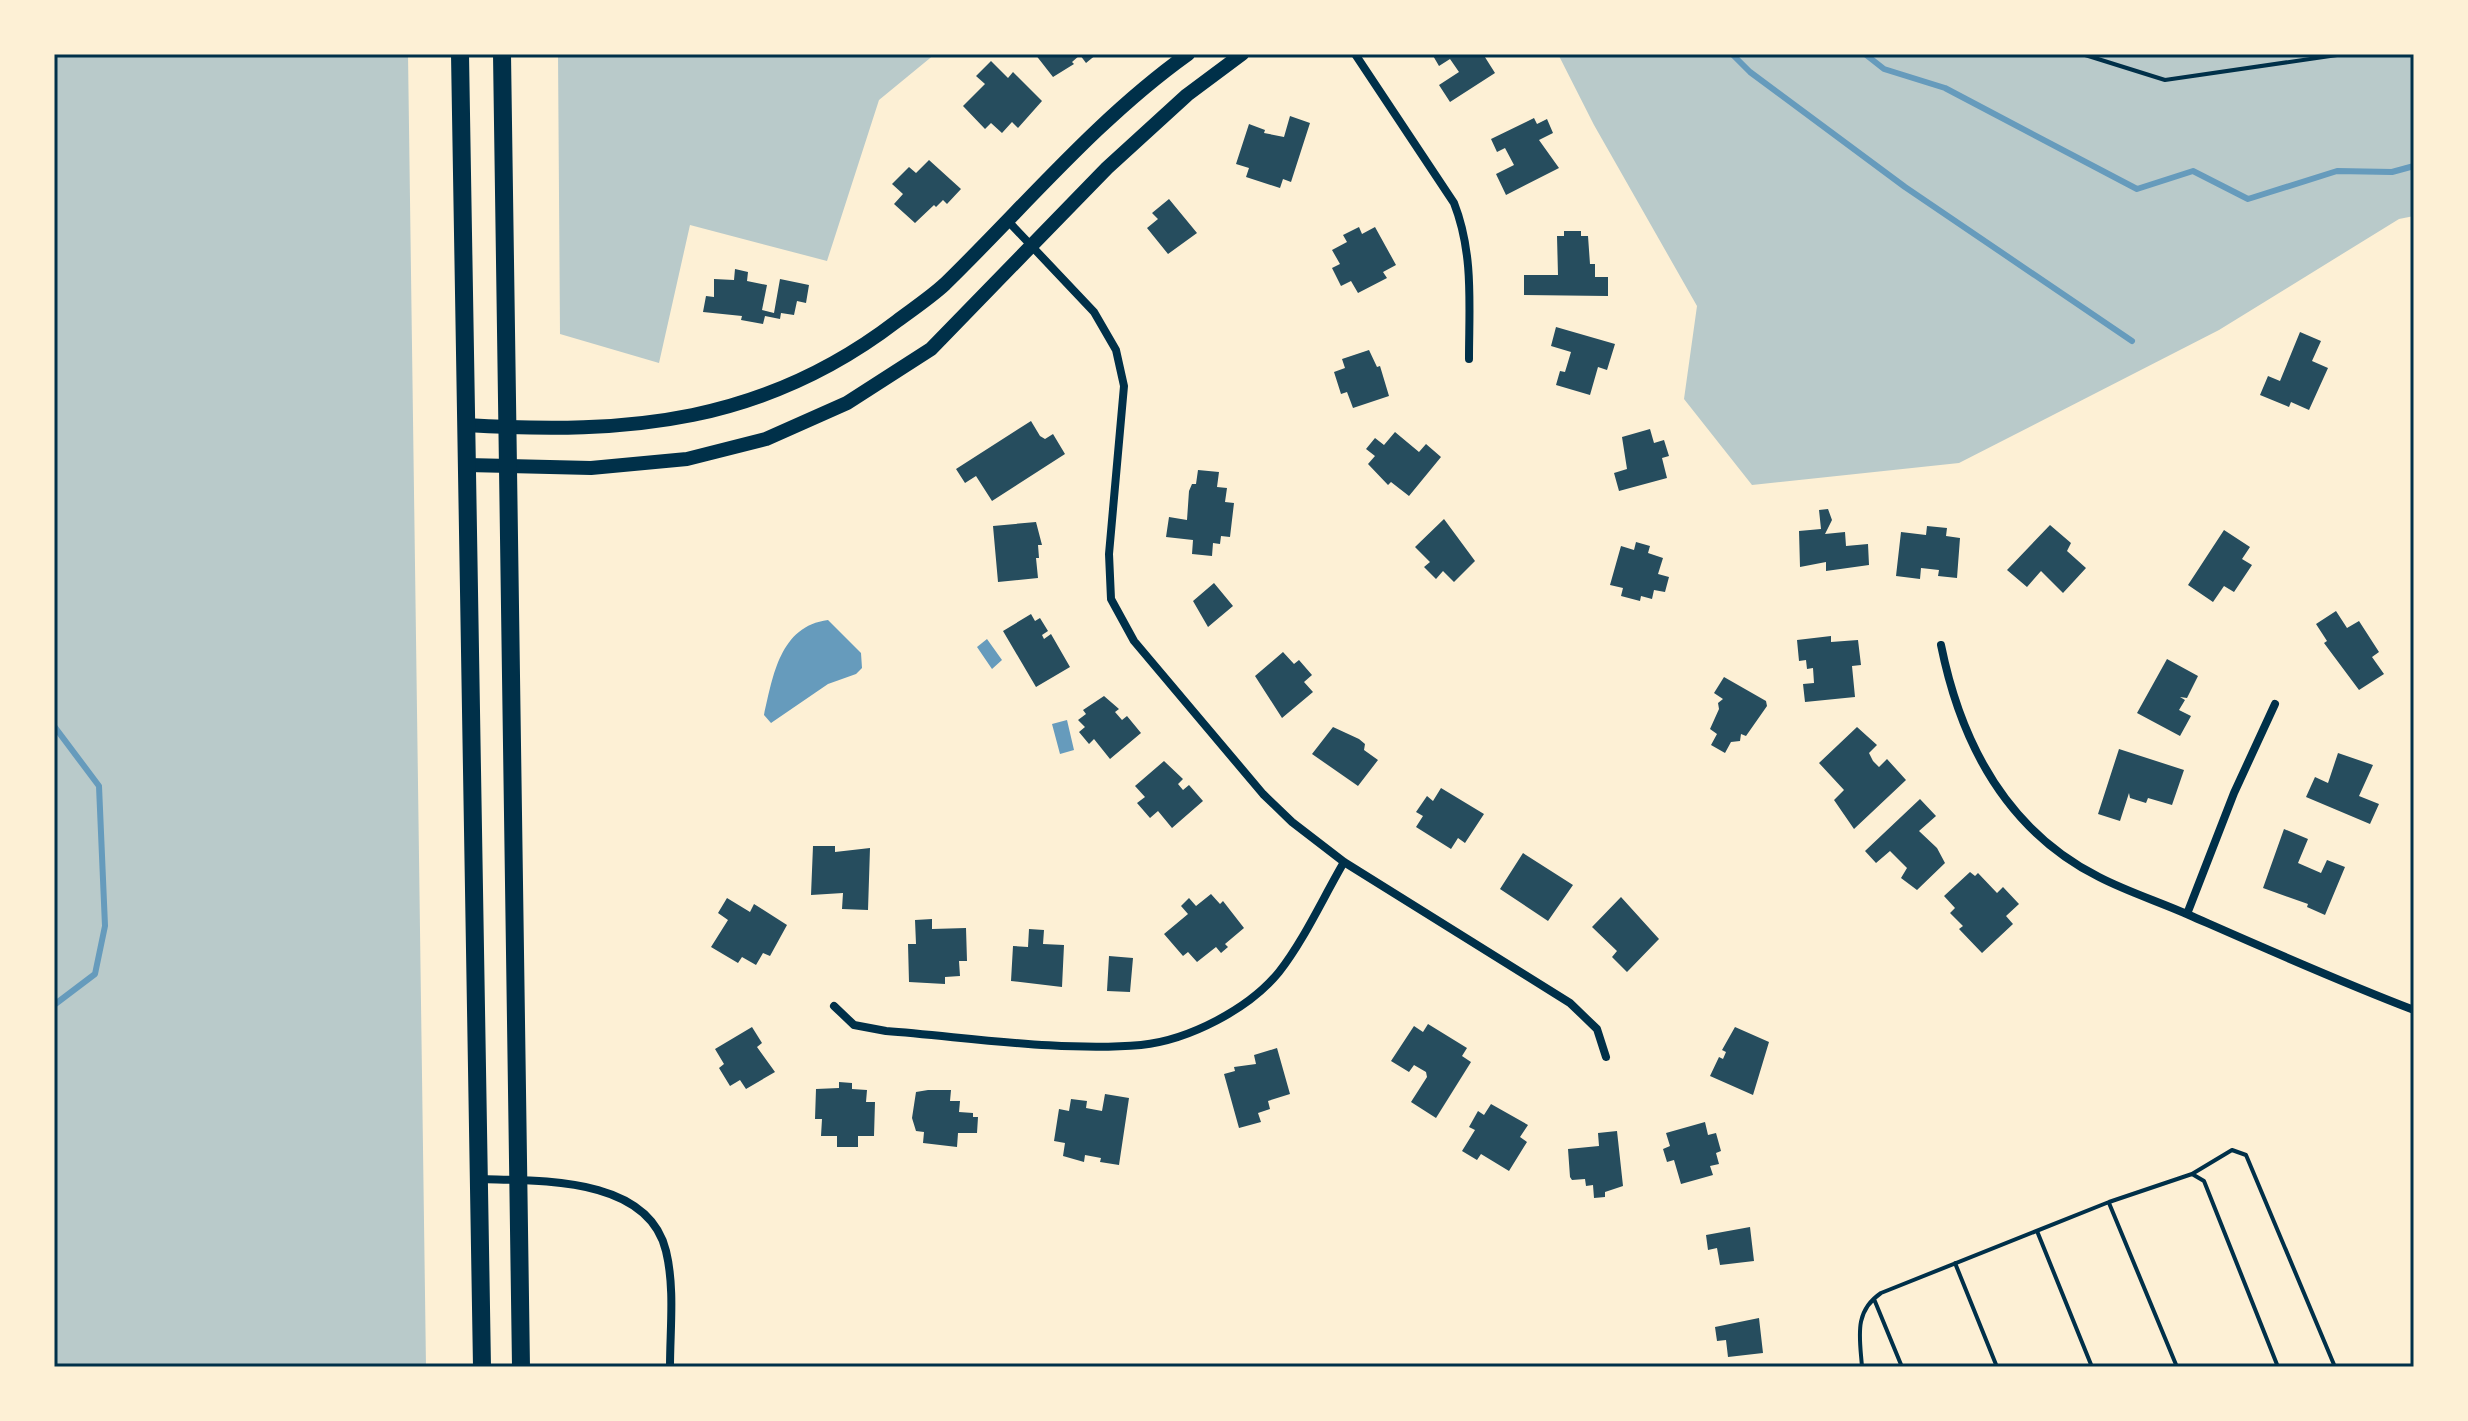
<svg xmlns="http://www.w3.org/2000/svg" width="2468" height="1421" font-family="'Fira Sans Condensed',sans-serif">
  <rect width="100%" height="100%" fill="#fdf0d5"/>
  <!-- green -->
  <path fill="#b9caca" d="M54 54H408L426 1367H54Z
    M558 54H935L879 100 827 261 690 225 659 363 560 334Z
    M1558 54H2414V216L2399 219 2219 330 1959 463 1752 485 1684 399 1697 306 1594 125Z"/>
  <!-- water -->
  <path fill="#669bbc" d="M828 620 861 653 862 668 856 674 828 684 771 723 764 715C773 676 780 626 828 620Z
    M987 639 1002 660 992 669 977 647Z
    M1067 720 1074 750 1060 754 1052 724Z"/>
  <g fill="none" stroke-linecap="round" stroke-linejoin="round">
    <!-- stream -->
    <path stroke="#669bbc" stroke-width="6" d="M1732 54 1750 72 1905 187 2132 341
      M1865 54 1884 69 1945 88 2137 189 2193 171 2248 199 2337 171 2392 172 2414 166
      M54 726 99 786 105 926 95 974 54 1005"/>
  </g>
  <!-- building -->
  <path fill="#264d5e" d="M1035 54H1097L1086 63 1080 55 1072 62 1074 64 1053 77Z
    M1432 54H1483L1495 73 1450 102 1439 85 1459 72 1450 59 1439 66Z
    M991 61 1008 78 1013 72 1042 101 1018 128 1012 122 1002 133 991 123 985 129 963 106 985 84 976 76Z
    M1290 116 1310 123 1291 182 1283 179 1280 188 1246 177 1249 168 1236 164 1249 124 1265 130 1264 133 1284 137Z
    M1534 118 1537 124 1547 119 1553 133 1539 140 1559 168 1506 195 1496 174 1514 165 1505 148 1497 152 1491 139Z
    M929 160 961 189 947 204 943 200 936 207 934 205 915 223 894 204 903 194 892 184 909 167 916 173Z
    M1169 199 1197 233 1168 254 1147 228 1158 219 1152 213Z
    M1359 227 1362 234 1375 227 1396 265 1383 272 1387 278 1358 293 1351 281 1341 286 1332 268 1340 264 1332 250 1347 242 1343 235Z
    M1564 231H1581V236H1588L1590 264H1595V277H1608V296L1524 295V275H1558L1557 236H1564Z
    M735 269 748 272 747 281 767 285 762 310 774 313 780 279 809 285 806 303 797 301 794 315 781 313 780 319 765 316 763 324 741 320 742 316 703 312 706 296 714 297V279L734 280Z
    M1556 327 1615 344 1607 370 1598 367 1590 395 1556 385 1560 371 1565 372 1571 352 1551 346Z
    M2300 332 2321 341 2312 361 2328 368 2309 410 2291 402 2289 407 2260 395 2268 376 2280 381Z
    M1369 350 1377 367 1380 366 1389 396 1353 408 1347 392 1341 394 1334 372 1345 368 1342 359Z
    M1031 421 1040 436 1045 439 1053 434 1065 454 992 501 976 476 965 483 956 469Z
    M1650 429 1654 443 1664 440 1669 456 1662 458 1667 478 1619 491 1614 473 1627 469 1622 437Z
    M1395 432 1419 452 1426 444 1441 457 1409 496 1391 482 1388 485 1368 464 1375 456 1366 449 1375 438 1384 445Z
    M1198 470 1219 472 1217 487 1227 488 1225 502 1234 503 1230 537 1221 536 1220 544 1213 543 1212 556 1192 554 1193 540 1166 537 1169 517 1187 520 1189 491 1192 484H1196Z
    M1828 509 1832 520 1825 534 1845 532 1846 546 1868 544 1869 565 1826 571V562L1800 567 1799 531 1821 529 1819 510Z
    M1444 519 1475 561 1454 582 1443 571 1436 579 1424 567 1430 562 1415 547Z
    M1036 522 1042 545H1038L1039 558H1036L1038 578 998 582 993 526Z
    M2050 525 2071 543 2067 551 2086 568 2063 593 2041 571 2027 587 2007 570Z
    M1927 526 1947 528 1946 536 1960 538 1957 578 1938 576 1939 570 1921 568 1920 579 1896 576 1901 532 1926 535Z
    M2224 530 2250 547 2242 559 2252 565 2234 592 2224 586 2213 602 2188 585Z
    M1636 542 1650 546 1648 553 1663 558 1658 574 1669 577 1665 592 1654 590 1652 599 1641 596 1640 601 1621 596 1623 588 1610 585 1621 546 1634 550Z
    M1214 583 1233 606 1208 627 1193 601Z
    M2336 611 2347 628 2359 621 2379 652 2372 657 2384 674 2359 690 2324 643 2327 641 2316 624Z
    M1031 614 1035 621 1040 618 1048 631 1042 635 1044 639 1051 634 1070 667 1036 687 1003 631Z
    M1831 636V642L1858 640 1861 665 1852 666 1855 697 1805 702 1803 684 1814 683 1813 668 1807 669 1806 660 1799 661 1797 640Z
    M1283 652 1294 664 1299 660 1312 675 1304 682 1313 692 1282 718 1255 676Z
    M2167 659 2198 676 2187 698 2180 697 2185 700 2179 710 2191 716 2180 736 2137 713Z
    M1724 677 1766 701 1767 706 1746 736 1741 734 1740 741 1731 742 1725 753 1711 745 1717 734 1710 729 1719 709 1718 703 1723 699 1714 693Z
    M1104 696 1119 709 1115 712 1122 720 1127 716 1141 733 1110 759 1094 739 1089 744 1079 732 1085 727 1078 720 1086 714 1083 710Z
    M1333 727 1359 739 1365 744 1364 750 1378 760 1358 786 1312 754Z
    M1857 727 1877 745 1869 753 1873 761 1879 767 1887 759 1906 780 1854 829 1834 800 1844 790 1819 763Z
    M2119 749 2184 770 2172 805 2148 798 2146 803 2130 798 2129 793 2120 821 2098 814Z
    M2338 753 2373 765 2359 796 2379 804 2370 824 2306 797 2315 777 2328 783Z
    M1164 761 1183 779 1178 784 1183 790 1189 785 1203 801 1172 828 1158 811 1150 818 1137 803 1145 797 1135 786Z
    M1441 788 1484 814 1465 843 1458 838 1451 849 1416 827 1423 816 1416 812 1427 796 1433 801Z
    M1920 799 1936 816 1919 831 1937 848 1945 863 1917 890 1901 878 1907 868 1890 851 1876 863 1865 851Z
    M2284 829 2308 839 2298 863 2321 873 2327 860 2345 867 2325 915 2307 907 2308 904 2263 888Z
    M813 846H835V852L870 848 868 910 842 909 843 893 811 895Z
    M1523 853 1573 885 1548 921 1500 889Z
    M1970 872 1975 876 1978 873 1997 893 2003 887 2019 904 2006 916 2013 924 1982 953 1959 929 1963 926 1950 913 1955 908 1944 896Z
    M1211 894 1220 904 1223 901 1244 928 1225 944 1228 947 1221 953 1216 947 1197 962 1188 952 1183 956 1164 934 1188 914 1181 906 1189 898 1196 906Z
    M1621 897 1659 939 1627 972 1612 957 1617 951 1592 927Z
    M727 898 750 912 754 904 787 925 770 956 763 953 756 965 742 957 738 963 711 947 728 920 718 913Z
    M932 919V929L966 928 967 961H959L960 976 945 977V984L909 982 908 944H916L915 920Z
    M1029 929 1044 930 1043 944 1064 945 1062 987 1011 981 1013 946 1028 947Z
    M1109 956 1133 958 1130 992 1107 991Z
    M1428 1024 1467 1048 1462 1056 1471 1062 1436 1118 1411 1102 1427 1077 1426 1072 1414 1065 1409 1072 1391 1061 1414 1026 1423 1032Z
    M752 1027 762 1043 757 1047 775 1072 746 1089 740 1080 730 1086 719 1068 724 1064 715 1049Z
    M1735 1027 1769 1042 1753 1095 1710 1076 1719 1057 1723 1059 1726 1052 1722 1050Z
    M1277 1048 1290 1094 1268 1101 1270 1109 1258 1113 1261 1122 1239 1128 1224 1074 1235 1071 1234 1067 1256 1064 1254 1055Z
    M839 1082 852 1083V1089L867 1090 866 1102H875L874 1136H858V1147H837V1136H821L822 1119H815L816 1089 839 1088Z
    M928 1090H951L950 1101H960L959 1112 973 1113V1117H978L977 1133H958L957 1147 923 1143 924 1132 916 1131 912 1118 916 1092Z
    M1105 1094 1129 1098 1119 1165 1100 1162 1101 1158 1085 1155 1084 1162 1063 1156 1065 1143 1054 1141 1059 1109 1069 1111 1071 1099 1087 1101 1086 1108 1102 1111Z
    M1491 1104 1528 1125 1520 1137 1527 1142 1509 1171 1481 1154 1477 1160 1462 1151 1475 1130 1469 1127 1478 1111 1484 1115Z
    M1705 1122 1708 1135 1716 1133 1721 1151 1716 1153 1719 1164 1710 1166 1713 1175 1681 1184 1674 1160 1667 1162 1663 1149 1670 1146 1666 1133Z
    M1617 1131 1623 1186 1605 1192V1197L1594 1198 1593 1185 1586 1186 1585 1179 1572 1180 1570 1177 1568 1149 1599 1146 1598 1133Z
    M1750 1227 1754 1261 1720 1265 1717 1248 1708 1250 1706 1235Z
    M1759 1318 1763 1353 1728 1357 1726 1340 1717 1341 1715 1327Z"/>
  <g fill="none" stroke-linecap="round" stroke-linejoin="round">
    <!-- path -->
    <path stroke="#003049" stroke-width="4" d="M2082 54 2165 80 2344 54
      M2192 1174 2232 1150 2246 1155 2335 1367
      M2109 1203 2177 1367
      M2037 1231 2092 1367
      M1955 1263 1997 1367
      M1874 1299 1902 1367
      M1862 1367C1860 1338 1853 1312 1881 1293L2109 1202 2192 1174 2204 1181 2278 1367"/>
    <!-- minor -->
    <path stroke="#003049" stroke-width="8" d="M1355 54 1454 203C1474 254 1469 306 1469 359
      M1007 220 1094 312 1116 350 1124 386 1109 554 1111 599 1134 641 1263 794 1292 822 1344 862 1570 1003 1597 1029 1606 1057
      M1941 645C1961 744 2006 830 2099 877 2128 892 2160 902 2189 915 2264 948 2338 981 2414 1010
      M2187 914 2234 793 2275 704
      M834 1006 854 1025 886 1031C966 1037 1062 1052 1141 1045 1189 1040 1249 1009 1279 972 1304 940 1323 898 1344 862
      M480 1179C539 1181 648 1176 666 1251 675 1288 670 1329 670 1367"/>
    <!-- tertiary -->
    <path stroke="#003049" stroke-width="14" d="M466 425C629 435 764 423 897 321 913 309 931 297 945 284 1025 206 1097 119 1188 54
      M467 465 591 468 687 459 766 439 847 403 931 349 1107 168 1187 95 1242 54"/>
    <!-- primary -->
    <path stroke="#003049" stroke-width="18" d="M460 54 482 1367
      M502 54 521 1367"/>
  </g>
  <!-- border -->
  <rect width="2468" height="1421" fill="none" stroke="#fdf0d5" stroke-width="112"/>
  <rect x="56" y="56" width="2356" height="1309" fill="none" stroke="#003049" stroke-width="3"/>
</svg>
